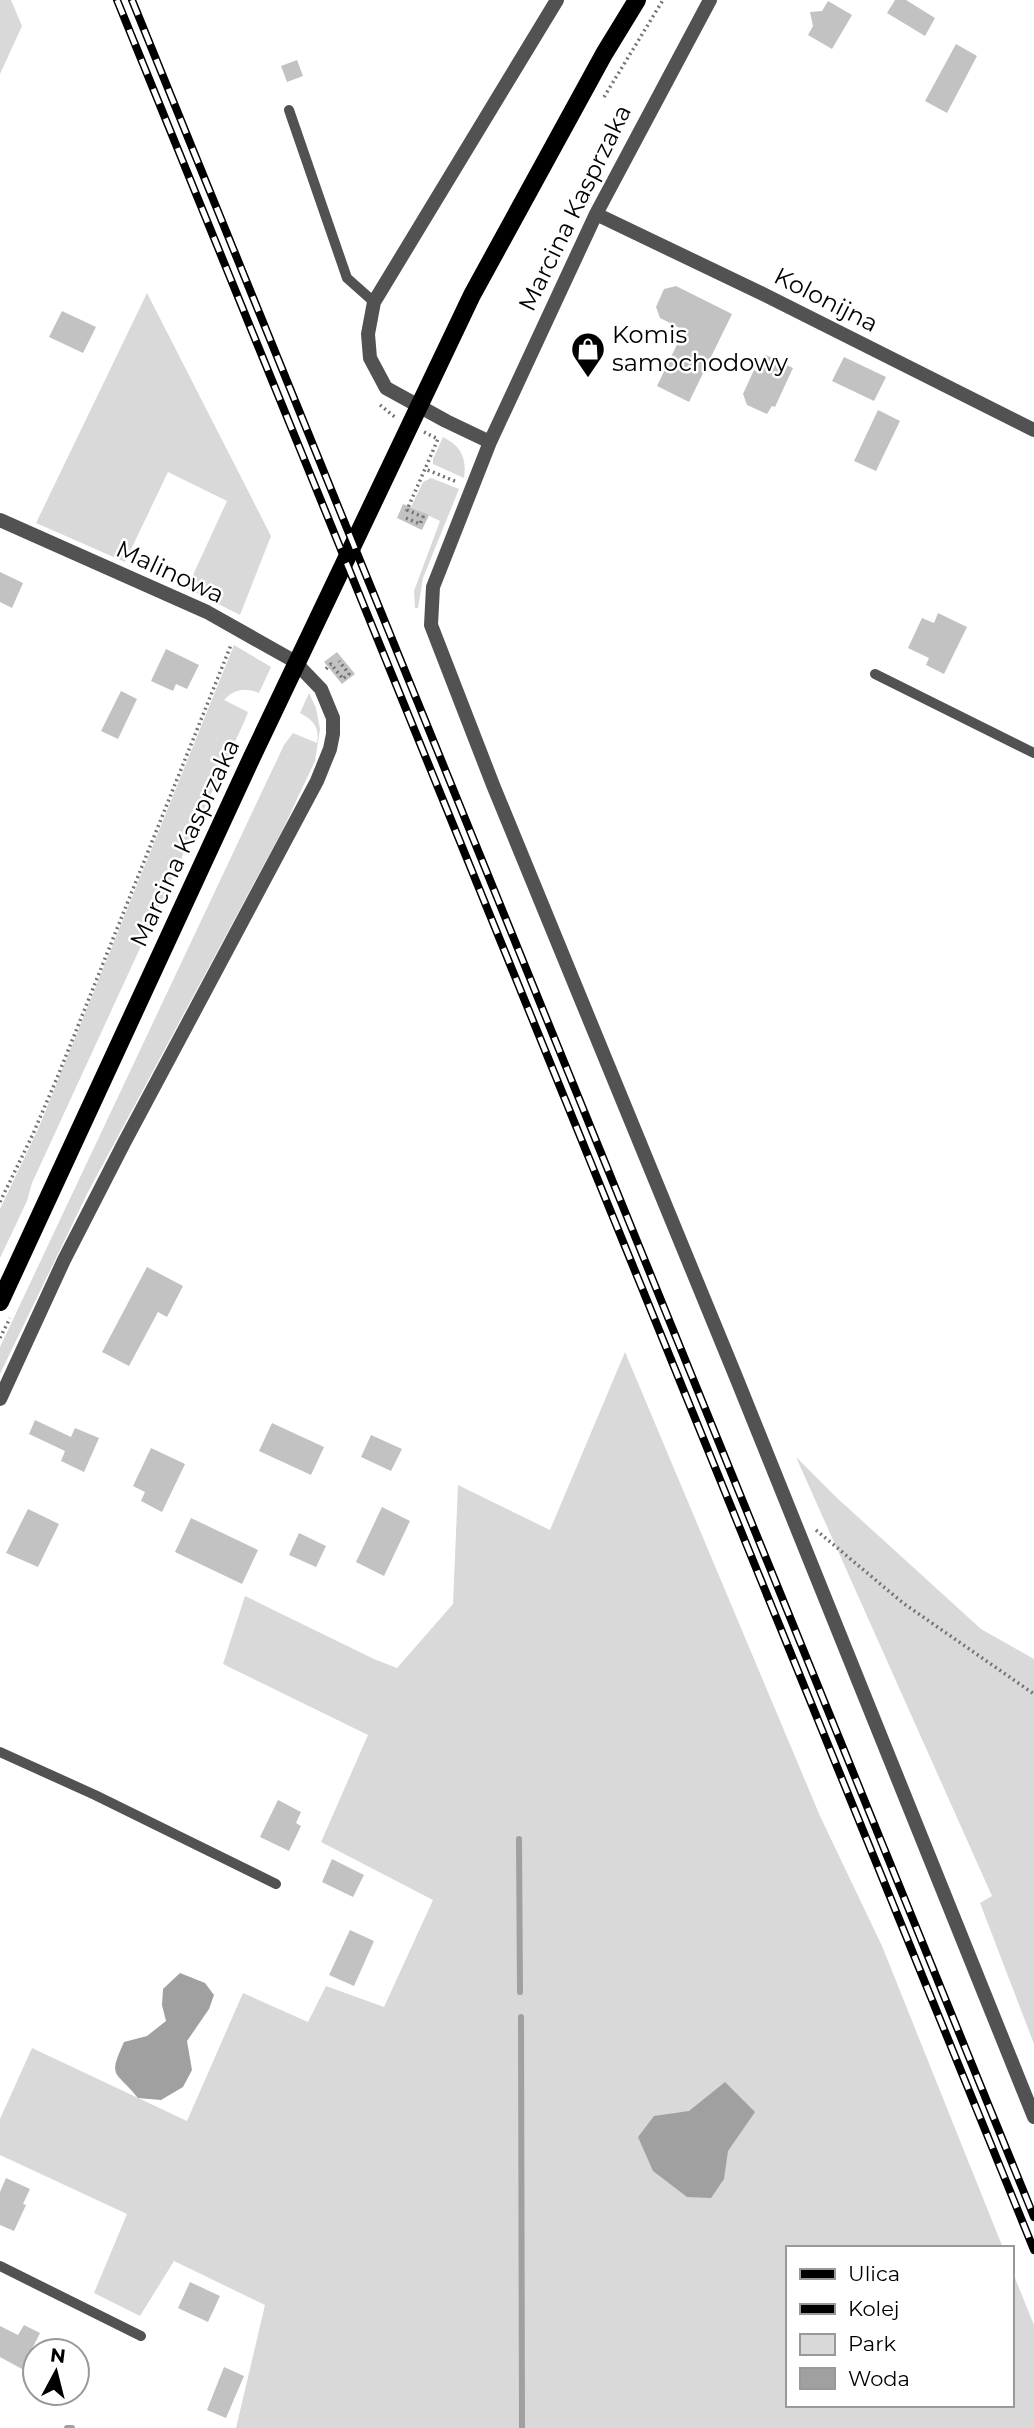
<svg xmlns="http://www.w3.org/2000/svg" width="1034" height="2428" font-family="Montserrat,sans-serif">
  <rect width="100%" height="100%" fill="#fff"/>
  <!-- green -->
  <path fill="#d9d9d9" d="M0 0H11L22 26 0 74Z
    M147 293 271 536 240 615 187 588 227 501 168 472 125 562 36 523Z
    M443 437C461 446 467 458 464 478L433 464V459Z
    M431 478 459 489 423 578 418 608H415L414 591 440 521 411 507 423 482Z
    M234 645 271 667 259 693C245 687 234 689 224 700L248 712 245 720 32 1183 27 1201 0 1258V1209L39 1127Z
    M309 693 316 708 320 729 315 761 283 829 87 1194 0 1374V1347L284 745 293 733 317 743C320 727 313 720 300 713Z
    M625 1352 820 1816 882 1946 1003 2248H787V2405H1011V2268L1034 2325V2428H236L265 2305 174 2261 140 2316 94 2293 127 2214 0 2155V2119L32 2048 187 2121 243 1993 308 2022 326 1986 384 2007 433 1900 321 1842 368 1735 223 1664 245 1596 374 1659 397 1668 453 1604 458 1485 550 1530Z
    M796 1457 836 1497 981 1629 1034 1659V2044L980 1903 992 1896Z"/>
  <!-- water -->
  <path fill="#a0a0a0" d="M180 1973 205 1983 214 1995 209 2009 187 2041 192 2070 183 2087 161 2100 138 2098C116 2070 107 2079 124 2042L147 2036 166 2021 162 2005 163 1989Z
    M725 2082 755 2112 728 2151 724 2179 711 2198 687 2197 653 2171 638 2137 654 2116 689 2111Z"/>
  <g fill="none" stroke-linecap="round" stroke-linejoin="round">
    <!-- stream -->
    <path stroke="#a0a0a0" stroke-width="6" d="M519 1839 520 1992
      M521 2017 522 2428
      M67 2428H72"/>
  </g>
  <!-- building -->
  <path fill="#c2c2c2" d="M895 0H906L935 18 925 36 887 13Z
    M828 1 852 15 832 49 808 35 813 26 810 12 822 11Z
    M956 44 977 56 947 113 925 101Z
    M297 60 303 76 287 82 281 66Z
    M676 286 732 314 689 402 657 386 684 330 660 318 656 307 664 289Z
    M62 311 96 327 83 353 49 337Z
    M766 355 793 368 775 407 772 406 767 414 747 405 743 394 754 370 758 372Z
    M844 357 886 377 874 401 832 381Z
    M878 410 900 421 876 471 854 461Z
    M403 504 429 515 422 530 397 518Z
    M0 572 23 583 12 608 0 602Z
    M938 613 967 627 944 674 926 665 929 658 908 648 922 618 934 623Z
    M166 649 199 665 187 689 176 684 173 691 151 681Z
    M337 652 355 674 342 684 324 662Z
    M121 691 137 699 118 739 101 731Z
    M147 1267 183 1286 167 1317 158 1312 129 1366 102 1352Z
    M35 1420 71 1437 75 1428 99 1438 84 1472 61 1461 65 1451 29 1434Z
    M272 1423 324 1447 311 1475 259 1451Z
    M371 1435 402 1449 391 1471 361 1457Z
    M151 1448 185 1464 162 1512 141 1501 145 1492 133 1486Z
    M382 1507 410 1521 384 1576 356 1562Z
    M28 1509 59 1524 38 1567 6 1553Z
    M191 1518 258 1550 242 1584 175 1552Z
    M299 1533 326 1546 316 1567 289 1555Z
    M278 1800 301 1812 296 1823 301 1826 289 1851 260 1837Z
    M332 1859 364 1875 353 1897 322 1882Z
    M350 1930 374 1941 354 1986 329 1975Z
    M6 2178 30 2189 23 2204 26 2205 14 2231 0 2225V2192Z
    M190 2282 220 2296 208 2322 178 2308Z
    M24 2325 40 2333 22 2369 0 2357V2326L18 2335Z
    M224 2367 244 2376 226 2418 207 2410Z"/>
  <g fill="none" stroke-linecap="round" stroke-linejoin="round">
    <!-- path -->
    <path stroke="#747474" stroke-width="3.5" stroke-dasharray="2 3.5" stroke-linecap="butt" d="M604 97 663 0
      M380 405 396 418
      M424 432 438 439 425 469
      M406 518 420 524 423 517 407 510 425 469 457 482
      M326 669 331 664 343 679 349 674 339 661
      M0 1202 33 1134 57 1078 231 645
      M0 1338 10 1318
      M816 1530 903 1603 1034 1694"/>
    <!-- service -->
    <path stroke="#525252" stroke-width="10" d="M289 110 347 278 374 302
      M875 674 1034 753
      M0 1752 95 1795 276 1884
      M0 2266 141 2336"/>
    <!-- minor -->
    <path stroke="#525252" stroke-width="14" d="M710 0 596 214 490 442 433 587 431 625 493 785 736 1377 1034 2117
      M596 214 765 295 1034 430
      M490 442 446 421 386 388 370 358 368 334 374 302 557 0
      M0 520 207 612 294 661 321 689 333 718V734L330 749 317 781 124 1143 64 1260 0 1399"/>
    <!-- primary -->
    <path stroke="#000" stroke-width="18" d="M0 1302 252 757 472 295 604 54 637 0"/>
    <!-- rail casing -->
    <g stroke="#000" stroke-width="8">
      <path id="rail" d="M117 0 1034 2250
        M132 0 1034 2217"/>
    </g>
    <!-- rail -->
    <use href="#rail" stroke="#fff" stroke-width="5" stroke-dasharray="16" stroke-linecap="butt"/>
  </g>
  <!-- icons -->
  <defs>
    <g id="shop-pin" transform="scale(1.75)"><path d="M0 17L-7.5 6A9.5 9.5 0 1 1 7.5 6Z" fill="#000" stroke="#fff"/><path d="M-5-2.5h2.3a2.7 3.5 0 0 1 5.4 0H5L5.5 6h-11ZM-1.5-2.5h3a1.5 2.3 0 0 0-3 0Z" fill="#fff"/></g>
  </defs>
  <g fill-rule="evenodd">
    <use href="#shop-pin" x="588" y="349"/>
  </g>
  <g text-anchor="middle" stroke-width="5" stroke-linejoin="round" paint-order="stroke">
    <!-- street labels -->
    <g font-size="24" fill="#000" stroke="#fff">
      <text transform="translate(575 208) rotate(-64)" y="8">Marcina Kasprzaka</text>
      <text transform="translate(826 300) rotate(27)" y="8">Kolonijna</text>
      <text transform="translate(170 572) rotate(25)" y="8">Malinowa</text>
      <text transform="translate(185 843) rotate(-65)" y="8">Marcina Kasprzaka</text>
    </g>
    <!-- poi labels -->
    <g font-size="24" fill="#000" stroke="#fff" text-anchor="start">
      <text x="612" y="343">Komis<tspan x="612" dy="28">samochodowy</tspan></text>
    </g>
  </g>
  <!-- legend -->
  <rect x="786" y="2246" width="228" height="161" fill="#ffffff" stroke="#999999" stroke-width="2"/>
  <rect x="800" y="2269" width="35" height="10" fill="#000000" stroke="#999999" stroke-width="2"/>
  <text x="848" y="2281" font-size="21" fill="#000000">Ulica</text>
  <rect x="800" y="2304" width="35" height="10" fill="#000000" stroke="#999999" stroke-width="2"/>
  <text x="848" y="2316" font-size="21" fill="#000000">Kolej</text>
  <rect x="800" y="2334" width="35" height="21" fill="#d9d9d9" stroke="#999999" stroke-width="2"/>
  <text x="848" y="2351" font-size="21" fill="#000000">Park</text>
  <rect x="800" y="2368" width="35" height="21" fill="#a0a0a0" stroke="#999999" stroke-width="2"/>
  <text x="848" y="2386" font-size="21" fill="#000000">Woda</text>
  <!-- north arrow -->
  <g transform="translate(56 2372) rotate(7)"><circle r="33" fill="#ffffff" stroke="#999999" stroke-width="2"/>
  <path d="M0-5L12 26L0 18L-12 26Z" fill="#000000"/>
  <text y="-10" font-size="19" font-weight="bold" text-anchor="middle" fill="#000000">N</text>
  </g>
</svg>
